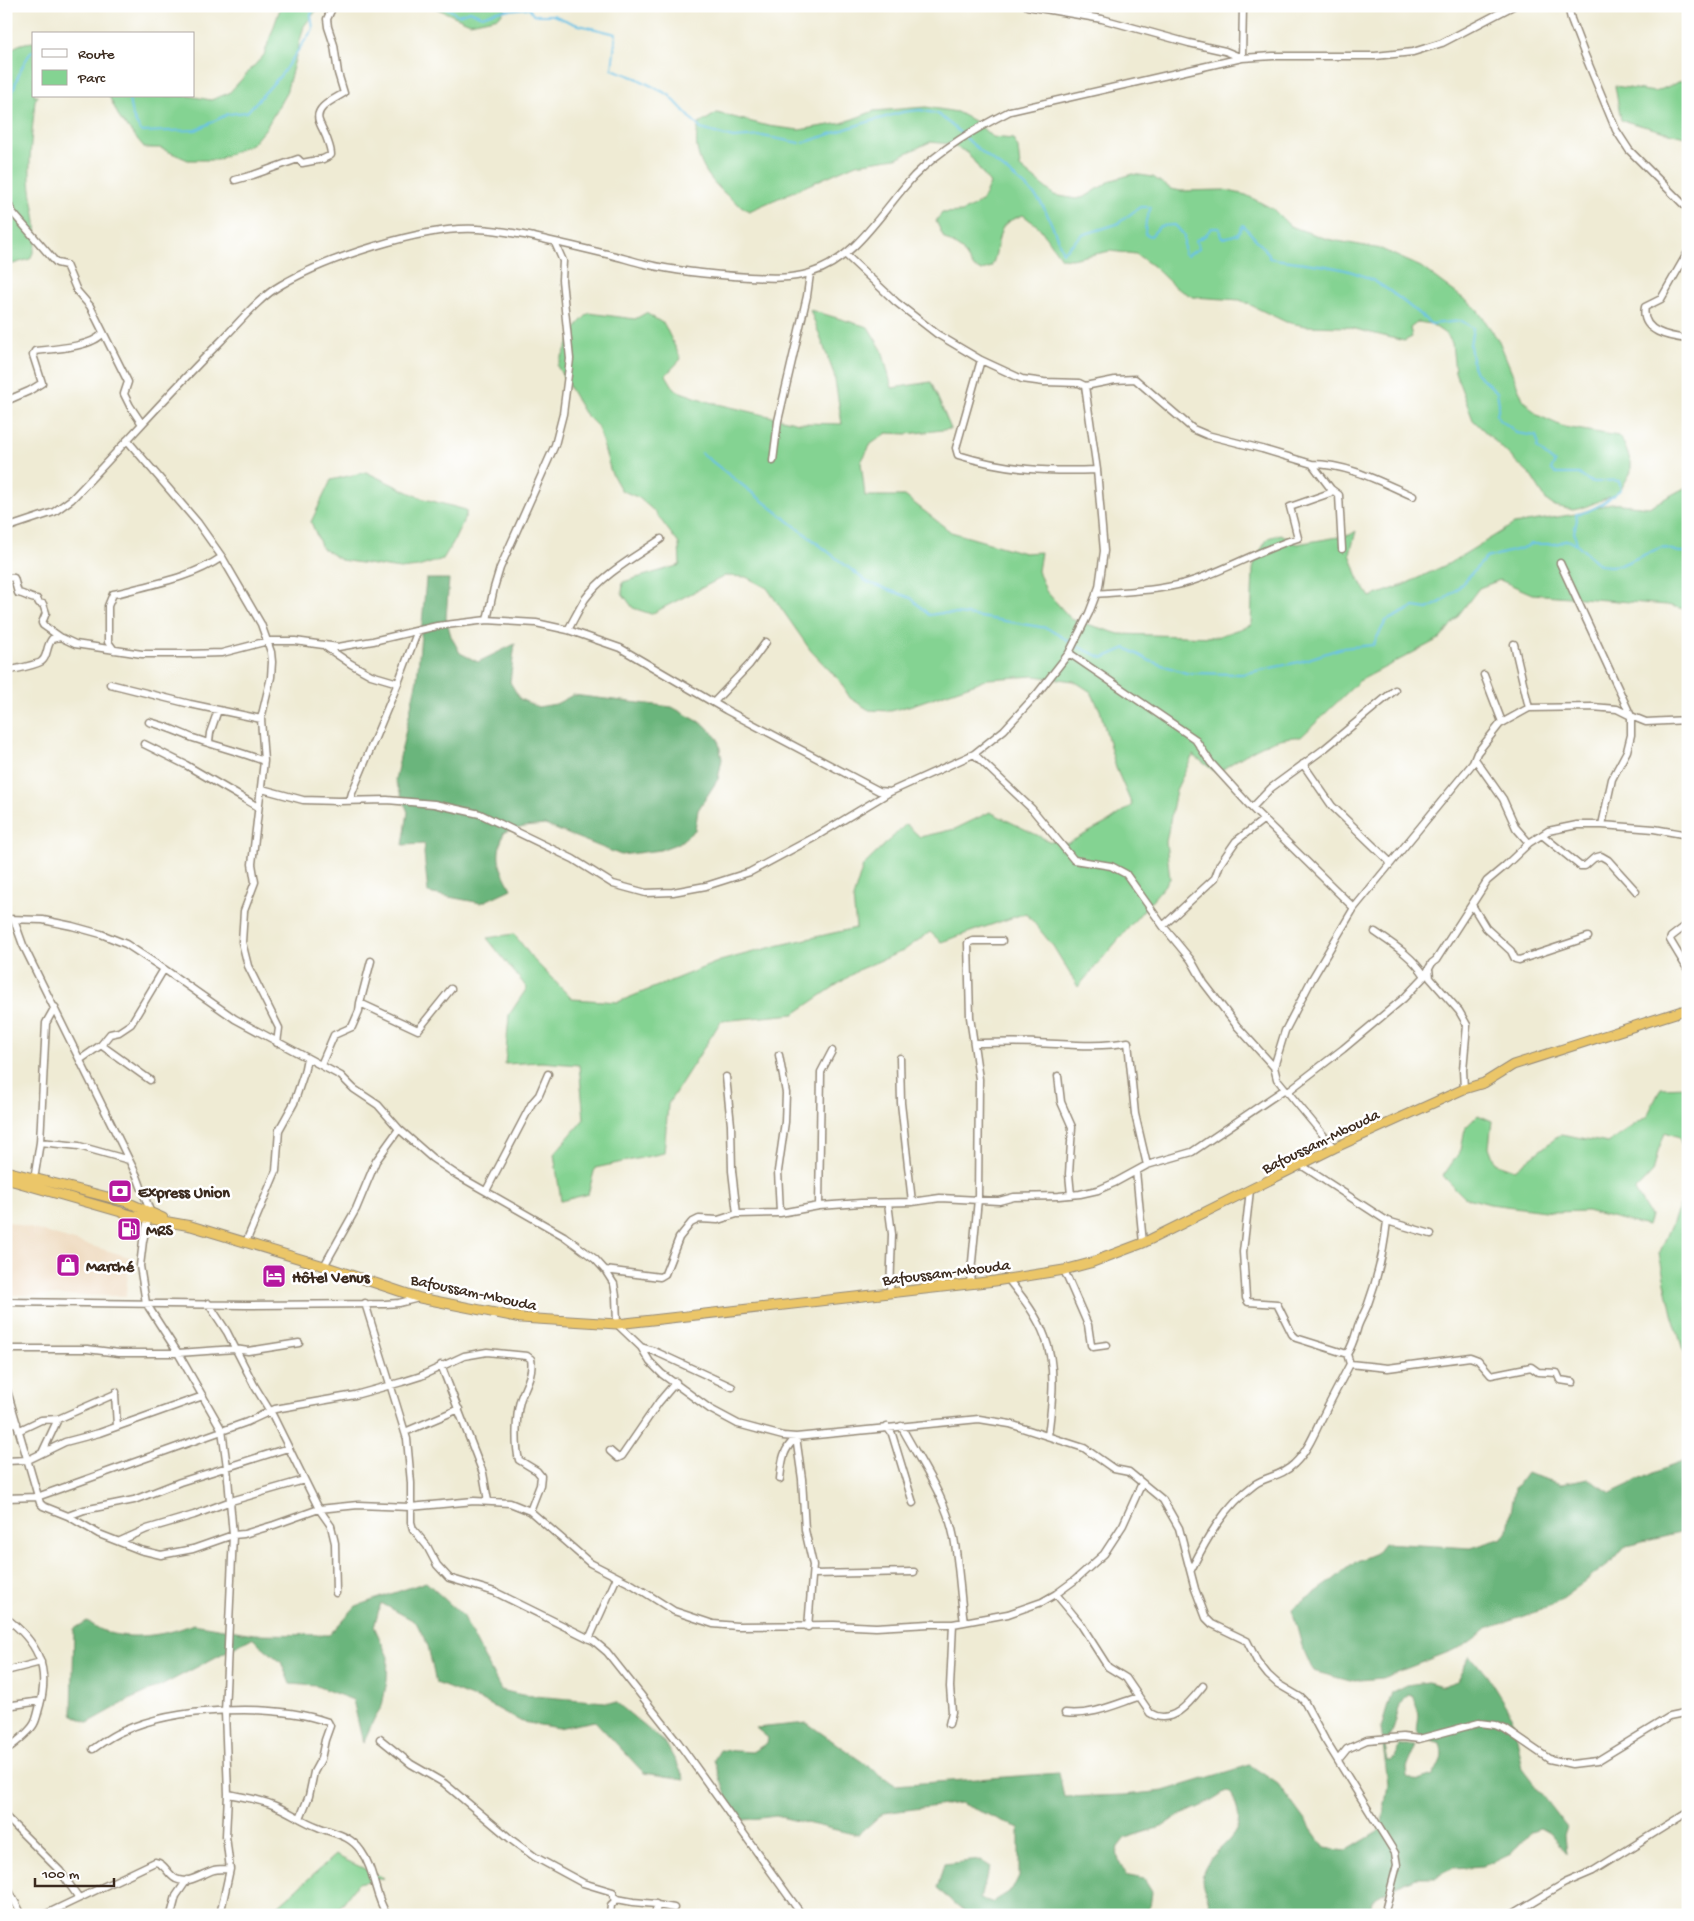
<svg xmlns="http://www.w3.org/2000/svg" width="1694" height="1921" font-family="'Gochi Hand',sans-serif">
  <rect width="100%" height="100%" fill="#fff"/>
  <filter id="ink" filterUnits="userSpaceOnUse"><feTurbulence type="fractalNoise" baseFrequency=".02" numOctaves="2"/><feDisplacementMap in="SourceGraphic" scale="10" xChannelSelector="R" yChannelSelector="G"/><feConvolveMatrix kernelMatrix="1 2 1 2 8 2 1 2 1" color-interpolation-filters="sRGB"/></filter>
  <filter id="wash" filterUnits="userSpaceOnUse"><feTurbulence type="fractalNoise" baseFrequency=".0096" numOctaves="4" result="noise"/><feDisplacementMap in="SourceGraphic" scale="20" xChannelSelector="R" yChannelSelector="G"/><feGaussianBlur stdDeviation="1.12" result="paint"/><feColorMatrix in="noise" values="0 0 0 0 0 0 0 0 0 0 0 0 0 0 0 0 0 1.4 0 .05"/><feComposite in="paint" operator="in"/></filter>
  <g filter="url(#wash)">
    <rect width="100%" height="100%" fill="#efebd4"/>
    <!-- built -->
    <path fill="#edd7ba" d="M6 1221 133 1258 128 1272 126 1296 6 1295Z"/>
    <!-- green -->
    <path fill="#84d392" stroke="#607e58" d="M281 6H320L304 26 286 93 266 128 253 143 217 160H188L160 148H145L120 119 109 96H189L211 100 229 93 264 55Z
      M431 6H503L505 9 499 17 470 23Z
      M34 42V96H38L35 100C33 126 29 152 30 178 31 205 44 234 30 259L6 266V56C14 45 21 43 34 42Z
      M1688 78V138L1621 120 1615 86 1655 92Z
      M926 107 957 112 976 122 992 137 1013 139 1018 148 1020 167 1054 195 1076 199 1085 197 1112 180 1133 174 1153 177 1171 189 1181 191 1224 190 1246 195 1273 209 1290 226 1327 239 1381 249 1421 267 1476 308 1499 341 1523 399 1537 415 1564 427 1618 436 1624 444 1631 462V472L1621 489 1614 495 1582 508 1573 510 1554 506 1547 501 1531 476 1473 420 1455 372 1452 343 1447 335 1431 324 1418 322 1410 328 1412 337 1404 341 1347 327 1305 326 1286 322 1240 300 1193 297 1176 288 1154 267 1136 254 1110 251 1071 259 1061 258 1039 227 1023 215C1018 217 1012 219 1008 222 996 229 999 254 991 267L982 271 973 267 962 250 944 238 936 221 942 213 962 212 981 202 990 184 968 153 950 144 930 142 896 158 856 164 749 211C719 193 687 162 699 124L717 113 768 126 799 130 842 123 874 111Z
      M810 310 868 327 882 350 892 388 931 382 951 429 907 434 887 433 871 444 861 462 865 496H905L951 532 1024 553 1041 552 1038 571 1046 591 1071 619 1119 634 1216 637 1251 625 1253 569 1256 558 1268 538 1281 534 1297 544 1350 535 1356 531 1350 554 1359 580 1370 597 1401 586 1448 564 1514 524 1576 514 1611 503 1649 507 1688 486V610L1667 605 1532 594 1500 580 1479 588 1441 638 1359 681 1301 737C1270 735 1242 757 1217 773L1193 755 1176 790 1166 842 1170 879 1078 987 1053 946 1026 913 941 942 930 932 903 951 860 969 794 1014 721 1021 668 1104 664 1153 595 1168 588 1194 561 1201 554 1154 584 1119 579 1065 541 1062 505 1064 509 1015 527 988 487 938 514 934 533 959 572 999 618 1002 720 961 780 945 856 928 853 898 863 866 906 824 920 837 955 829 990 812 1049 841 1068 843 1110 821 1132 805 1116 768 1100 710 1091 692 1074 681 1034 676 988 679 912 705 891 711 869 710 850 698 839 680 811 651 767 588 746 577 725 576 651 614 633 608 622 593 623 582 680 565 679 544 654 511 639 498 621 490 611 472 598 427 584 413 557 366 579 323 589 313 635 319 646 313 664 324 681 359 666 375 675 390 709 402 799 423 842 424 834 374Z
      M366 472 421 498 466 510V515L454 541 443 559 418 567 400 569 341 560 322 548 311 522 331 480Z
      M1688 1087V1162L1679 1137 1665 1132 1658 1151 1653 1172 1635 1191 1650 1216 1647 1226 1586 1211 1553 1212 1490 1204 1464 1197 1443 1176 1461 1150 1465 1128 1478 1115 1492 1121 1489 1147 1495 1163 1515 1170 1561 1134 1608 1143 1647 1116 1661 1088Z
      M1688 1187V1366L1672 1314 1659 1254Z
      M335 1855 384 1878 358 1883 334 1915H268Z"/>
    <!-- forest -->
    <path fill="#6bb57c" stroke="#53704d" fill-rule="evenodd" d="M426 579H449L446 618 451 636 460 653 478 662 515 644 510 682 520 699 538 707 556 704 573 695 672 707 705 725 718 739 722 759 718 779 698 810 695 830 679 843 660 850 621 855 545 825 524 827 504 832C495 858 498 864 511 889L481 903 428 893 424 853 425 844 403 845 408 812 395 780 417 679Z
      M1688 1460V1531L1626 1546 1614 1560 1552 1606 1487 1629 1464 1646 1382 1678 1350 1681 1313 1671 1302 1646 1292 1609 1329 1583 1357 1561 1376 1553 1384 1543 1471 1548 1503 1538 1508 1530 1515 1488 1526 1473 1561 1484 1589 1479 1611 1493 1655 1472Z
      M426 1582 462 1615 501 1690 522 1695 617 1703 666 1744 685 1779 644 1773 595 1721 558 1728 522 1722 487 1703 436 1683 428 1646 416 1622 381 1603 374 1626 388 1657 387 1681 382 1706 375 1717 363 1743 353 1700 316 1686 290 1684 281 1662 252 1638 161 1686 131 1699 88 1723 72 1714 74 1629 87 1621C92 1624 98 1629 104 1631 129 1641 169 1635 193 1624L254 1634 329 1635 356 1606Z
      M1470 1655 1487 1676 1512 1716 1522 1769 1567 1827 1564 1836 1566 1853 1549 1833 1540 1828 1531 1831 1511 1854 1494 1862 1482 1866 1453 1868 1436 1877H1416L1405 1881 1373 1899 1365 1915H1208C1214 1901 1198 1887 1203 1873 1215 1840 1255 1840 1231 1793L1226 1792 1210 1802 1173 1819 1161 1827 1125 1838 1118 1847 1117 1851 1119 1861 1126 1874 1124 1875 1144 1879 1152 1892 1150 1907 1142 1915H969L937 1889 944 1864 980 1860 991 1867 983 1887 980 1899 993 1902 1012 1890 1019 1876V1828L960 1803 883 1813 858 1835 776 1816 735 1821 714 1760 720 1750 752 1752 767 1743 768 1738 756 1728 807 1723 895 1785 1059 1773 1064 1797 1124 1795 1164 1791 1250 1765 1278 1784 1325 1848 1346 1851 1381 1830 1388 1784 1381 1728 1392 1692 1406 1685 1428 1682 1442 1686 1457 1681ZM1409 1695 1414 1697 1419 1715 1417 1730 1419 1735 1423 1738 1440 1744C1445 1757 1439 1764 1433 1776L1418 1781 1407 1776 1406 1768 1416 1745H1400C1398 1753 1397 1761 1388 1761L1385 1746C1388 1740 1392 1734 1394 1727 1398 1716 1398 1700 1409 1695Z"/>
    <g fill="none" stroke-linecap="round" stroke-linejoin="round">
      <!-- stream -->
      <path stroke="#6ac2e7" stroke-width="2" d="M444 6 458 15 470 11 482 16 497 11 529 8 533 15H553L575 24 616 34 612 69 636 78 669 95 701 129 733 138 762 136 800 143
        M129 96C130 111 133 120 142 132L196 130 228 114 247 112 281 75 313 29 311 15 314 6
        M6 104H9C15 85 19 68 32 51L34 52
        M966 138C988 160 1017 175 1038 199 1047 208 1057 239 1063 252L1082 235 1117 224 1140 207H1151L1146 220 1145 234 1151 236 1160 226 1175 225 1184 235V254
        M803 143 861 124 903 112 920 110 938 114 963 135
        M6 171 8 185 6 187
        M1187 255 1199 249 1198 244 1195 241 1206 235 1211 228H1219L1221 237 1224 238 1238 234 1243 225 1269 254V258C1302 264 1337 264 1368 278 1389 288 1413 309 1431 324L1462 321 1473 328 1470 345 1474 371 1497 392 1499 404 1497 415 1499 420 1509 426 1516 433 1536 436 1538 442 1537 448 1555 463 1551 469 1556 474H1579C1597 489 1600 478 1619 481L1621 489C1608 500 1593 512 1576 514L1577 520 1574 532 1577 544
        M701 453 867 582 911 598 929 615 942 613 967 615 1047 628 1072 643
        M1076 646 1103 658 1126 648 1150 661 1186 673 1242 674 1299 662 1342 648 1373 645 1386 621 1414 607 1428 609 1441 602 1456 590 1486 558 1523 548 1532 544H1556L1567 540 1577 544 1599 565 1610 566 1621 565 1662 547 1679 552H1688"/>
    </g>
  </g>
  <g filter="url(#ink)">
    <g fill="none" stroke-linecap="round" stroke-linejoin="round">
      <!-- minor casing -->
      <g stroke="#958a79" stroke-width="9">
        <path id="minor" d="M1027 6 1102 19 1189 43 1225 51 1242 58
          M1568 6 1571 19 1584 53 1616 130 1629 150 1688 209
          M1242 58 1243 6
          M235 180 253 175 298 159 302 163 323 159 331 155C331 149 329 145 327 139 325 133 321 127 319 121 314 107 335 99 344 93L338 73 334 45 328 27 327 19 333 6
          M7 202 13 213 53 259 57 263 66 265 77 291 90 306 128 382 124 394 130 406 142 424
          M1688 252 1661 299 1645 307C1640 332 1670 337 1688 339
          M981 360 956 448 958 455C1006 470 1048 472 1097 470
          M1085 386 1115 380 1135 379 1193 429 1207 435 1262 449 1312 464 1331 489 1339 495 1342 549
          M6 401 29 391 42 383 33 355 35 351C52 349 92 347 102 334
          M127 440 198 523 222 557 261 624 271 652 272 662 271 677 261 719 264 761 252 864 255 882 244 911 242 942 248 966 279 1028 277 1043
          M773 461 778 421 807 296 810 274
          M1312 464C1348 464 1381 482 1413 496
          M6 528 54 512 72 499C122 447 169 393 220 342 239 323 258 298 281 285 327 258 423 226 477 229 520 231 565 245 607 254 620 257 632 261 645 264 679 272 715 275 749 277 769 278 791 279 810 273 857 259 882 210 914 176 942 148 975 129 1010 111L1242 58 1273 56H1375L1413 52 1442 43 1513 6
          M1560 563 1631 716V735L1627 751 1612 779 1602 825
          M6 577 14 578 18 593C26 594 29 599 37 599L39 603 43 604 46 613 42 623 43 625 60 637 75 644 142 654H186L222 653 268 641H295L338 647 373 641 437 626 487 620 536 623 568 630 620 648 726 710 879 791 890 792 974 754 1004 730 1037 694 1069 653 1089 613 1099 587 1104 551 1097 470 1085 386 1079 383 1044 382 1022 379 981 360 937 334 896 302 845 254
          M1096 594C1128 591 1164 591 1195 580 1230 568 1262 549 1298 538L1290 507 1330 493 1331 489
          M487 620 494 588 500 568 555 445 563 414 570 359 562 280 563 261 555 243
          M568 630C574 619 579 609 585 599 604 573 635 557 661 539
          M1514 644 1529 708
          M326 647 351 664 371 675 398 683
          M114 650 108 642V606L113 594C122 593 130 590 139 588 168 581 197 574 222 557
          M1069 653 1195 739 1211 763 1252 808 1354 908
          M6 671C12 670 40 664 42 661 48 656 46 646 52 639L60 637
          M1484 675 1502 722
          M110 684 190 704 261 719
          M714 702 749 665 766 642
          M1685 719 1688 707
          M149 722C166 726 178 732 193 738 216 746 241 752 264 761
          M209 742 210 733 218 710
          M144 744 186 765 258 807
          M974 754 1032 809 1074 860 1111 866 1126 874 1163 926 1191 960 1204 983 1237 1026 1274 1067
          M1475 759 1503 799 1516 828 1529 843
          M1303 764 1332 806 1391 863
          M262 789 303 800 338 801 387 800 434 804 480 814 573 859 613 884 646 893 673 892 706 886 750 872 815 837 890 792
          M350 800 352 793 398 683 418 630
          M1252 808 1271 788 1324 749 1395 690
          M1542 835 1580 866H1585L1594 858 1601 856 1608 860 1636 891
          M1472 905 1486 928 1511 951 1515 959 1519 960 1588 937
          M6 919 43 920 72 926 101 934 126 944 164 969 235 1019 341 1076 354 1089 378 1105 399 1129 432 1158 457 1175 564 1236 595 1259 605 1270 614 1284 616 1296 617 1324 641 1347 650 1362 662 1374 710 1409 738 1424 783 1436 796 1437 979 1419 1010 1424 1084 1448 1114 1469 1129 1472 1163 1500 1179 1528 1195 1589 1206 1618 1212 1624 1247 1641 1257 1661 1268 1675 1278 1684 1300 1697 1304 1701 1325 1740 1395 1853 1397 1865 1384 1915
          M14 920 23 945 137 1176 150 1211 143 1241 140 1266 146 1303 178 1353 222 1430 227 1467 233 1535 225 1712 228 1794 226 1836 230 1869 220 1915
          M1688 924 1671 937 1670 940 1688 970
          M1163 926 1215 878 1220 864 1236 841 1263 820
          M1375 932C1394 945 1412 956 1425 976
          M1429 968 1430 978 1459 1011 1467 1025 1463 1070 1464 1089
          M360 1003 371 961
          M974 1043C994 1043 1015 1042 1036 1043 1066 1044 1098 1048 1128 1042L1135 1114 1147 1165
          M101 1045 150 1080
          M779 1055 786 1093 785 1122 778 1171 780 1213
          M900 1058 901 1103 912 1202
          M81 1059 101 1045 110 1034 119 1032 131 1024 164 969
          M321 1065 334 1035 352 1027 359 1011 360 1003 418 1030 451 989
          M1058 1076 1061 1102 1072 1127 1069 1174 1071 1195
          M726 1077 731 1125 732 1171 737 1214
          M1287 1092 1343 1049 1404 998 1425 976 1432 963 1436 960 1487 881 1505 866 1529 843 1548 831 1577 825H1602L1654 829 1688 835
          M40 1142 79 1146 129 1160
          M1334 1148 1277 1079 1274 1067 1285 1031 1312 979 1354 908 1473 763 1477 753 1500 724 1529 708 1592 707 1617 709 1631 716 1646 722 1688 720
          M1301 1165 1387 1221 1431 1234
          M1136 1171 1143 1243
          M34 1180 40 1142 46 1023 55 1007
          M1250 1190 1243 1252 1246 1298 1248 1302 1277 1304 1292 1334 1296 1338 1347 1354
          M486 1191 532 1103 539 1095 548 1074
          M888 1203 892 1234 890 1293
          M819 1206 821 1072 832 1051
          M246 1242 276 1171 279 1130 294 1103 304 1073 307 1058
          M324 1266 356 1209 376 1161 399 1129
          M605 1270 660 1277 665 1274 679 1238 691 1223 699 1219 718 1220 737 1214 780 1213 819 1206 861 1203 912 1202 940 1198 999 1201 1014 1197 1059 1196 1080 1194 1098 1190 1114 1183 1147 1165 1192 1152 1285 1089
          M1064 1270 1088 1325 1091 1345 1093 1347 1107 1345
          M1008 1279C1022 1297 1037 1315 1045 1337 1057 1368 1052 1404 1048 1436
          M970 1283 978 1199 979 1079 970 1017 968 943 973 941H1002
          M6 1302 246 1305 385 1304 399 1303 419 1298
          M208 1303 227 1332 254 1385 273 1416 319 1509 331 1526 335 1543 336 1593
          M365 1303 407 1439 411 1483V1522L413 1529 427 1546 437 1565 449 1578 495 1592 594 1641 607 1652 678 1742 802 1915
          M641 1347 654 1351 732 1387
          M6 1349H87L119 1353H178L235 1349 248 1351 299 1343
          M1350 1364 1388 1368 1470 1357 1478 1360 1491 1375 1531 1367 1538 1372 1557 1373 1560 1380 1573 1382
          M441 1365 483 1473 488 1501
          M6 1387 40 1503 43 1506 68 1516 99 1534 140 1550 161 1555 193 1549 233 1535 244 1534 274 1525 319 1509 358 1505 410 1507 474 1501 510 1503 530 1511 590 1563 633 1585 674 1611 713 1624 737 1626 834 1625 876 1627 929 1624H953L1008 1614 1042 1602 1056 1594 1075 1580 1104 1554 1123 1525 1142 1483
          M115 1394 117 1426
          M6 1423H17
          M901 1426C920 1462 946 1497 954 1538 959 1565 960 1594 964 1622
          M887 1427 892 1434 913 1503
          M20 1430 41 1420 58 1419
          M405 1432 459 1409
          M796 1437 802 1479 805 1530 813 1565 808 1627
          M610 1451 618 1458 622 1456 659 1402 676 1382
          M42 1453 58 1419 115 1394 116 1392
          M6 1461 28 1460 65 1442 99 1433 203 1396
          M780 1479C782 1462 782 1450 796 1438
          M6 1498 37 1497 247 1422 275 1409 355 1395 402 1382 421 1376 464 1356 487 1352 527 1356 531 1359C534 1374 524 1388 520 1401 516 1416 515 1445 519 1460L537 1471 541 1476 540 1485 530 1511
          M68 1516 84 1510 134 1500 180 1482 288 1448
          M120 1541 147 1529 194 1515 231 1501 304 1480
          M1191 1570C1207 1538 1225 1506 1254 1485 1266 1476 1281 1477 1294 1464 1306 1453 1313 1437 1320 1422 1330 1402 1340 1383 1350 1364L1347 1354C1353 1345 1355 1336 1358 1326 1361 1318 1365 1312 1368 1304 1378 1277 1384 1249 1387 1221
          M813 1574 914 1572
          M1056 1594 1080 1623 1108 1667 1126 1678 1150 1713C1172 1727 1191 1701 1203 1686
          M6 1618C37 1641 50 1667 40 1705 38 1711 37 1719 34 1724 29 1733 14 1744 6 1750
          M589 1639 617 1577
          M6 1671 41 1662
          M6 1706 41 1701
          M1065 1713C1091 1716 1114 1705 1138 1697
          M949 1724 952 1712 950 1687 953 1624
          M380 1739 411 1764 444 1783 513 1841 535 1857 583 1883 613 1892V1896L617 1899 611 1905 610 1915
          M93 1749C103 1742 112 1735 123 1731 175 1707 274 1703 328 1722L330 1726 325 1740 321 1759 314 1772 309 1796 300 1818
          M1338 1760 1347 1749 1367 1740 1403 1737 1419 1739 1479 1723 1495 1725 1505 1729 1549 1759 1572 1764 1597 1761 1669 1717 1688 1713
          M228 1794C243 1797 259 1799 273 1805 289 1811 303 1822 318 1827 335 1834 350 1835 361 1851 375 1870 374 1895 387 1915
          M6 1817 60 1871 79 1898
          M6 1885 22 1915
          M617 1899 633 1902 656 1904 657 1906 655 1915
          M657 1905 674 1908
          M44 1915 155 1862C165 1863 167 1874 176 1879 188 1885 203 1873 214 1870 219 1869 224 1869 230 1869
          M171 1915 176 1896 187 1880
          M1511 1915 1565 1883 1593 1871 1688 1812"/>
      </g>
      <!-- highway casing -->
      <g stroke="#958a79" stroke-width="11">
        <path id="highway" d="M6 1171 127 1202 163 1218
          M6 1179 135 1216 191 1226 324 1266 420 1298 521 1318 617 1324 995 1281 1064 1270 1090 1263 1143 1243 1334 1148 1464 1089 1484 1083 1513 1065 1688 1009"/>
      </g>
      <!-- minor -->
      <use href="#minor" stroke="#fff" stroke-width="6"/>
      <!-- highway -->
      <use href="#highway" stroke="#ebc669" stroke-width="9"/>
    </g>
  </g>
  <!-- icons -->
  <defs>
    <g id="bank-square" transform="scale(1.25)"><rect x="-9" y="-9" width="18" height="18" rx="4" fill="#b5179e" stroke="#fff"/><path d="M-6-4H6V4H-6ZM0-2.3a2.3 2.3 0 1 0 0 4.6a2.3 2.3 0 1 0 0-4.6Z" fill="#fff"/></g>
    <g id="fuel-square" transform="scale(1.25)"><rect x="-9" y="-9" width="18" height="18" rx="4" fill="#b5179e" stroke="#fff"/><path d="M-5.5-6h7V0h2V4h1.3V-2.5L3-4.5l.8-.8L6-3V5H2.5V1h-1V6h-7ZM-4.2-4.7v3.2H.2V-4.7Z" fill="#fff"/></g>
    <g id="shop-square" transform="scale(1.25)"><rect x="-9" y="-9" width="18" height="18" rx="4" fill="#b5179e" stroke="#fff"/><path d="M-5-2.5h2.3a2.7 3.5 0 0 1 5.4 0H5L5.5 6h-11ZM-1.5-2.5h3a1.5 2.3 0 0 0-3 0Z" fill="#fff"/></g>
    <g id="hotel-square" transform="scale(1.25)"><rect x="-9" y="-9" width="18" height="18" rx="4" fill="#b5179e" stroke="#fff"/><path d="M-6-4.5h1.5V1H6V5H4.5V3h-9V5H-6ZM-4 0a1.8 1.8 0 1 1 3.6 0ZM.5 0V-2.5h3Q6-2.5 6 0Z" fill="#fff"/></g>
  </defs>
  <g fill-rule="evenodd">
    <use href="#bank-square" x="120" y="1191"/>
    <use href="#fuel-square" x="129" y="1229"/>
    <use href="#shop-square" x="68" y="1265"/>
    <use href="#hotel-square" x="274" y="1276"/>
  </g>
  <g text-anchor="middle" stroke-width="5" stroke-linejoin="round" paint-order="stroke">
    <!-- street labels -->
    <g font-size="16" fill="#3b2a1e" stroke="#fff">
      <text transform="translate(1320 1140) rotate(-26)" y="6">Bafoussam-Mbouda</text>
      <text transform="translate(946 1271) rotate(-7)" y="6">Bafoussam-Mbouda</text>
      <text transform="translate(474 1291) rotate(12)" y="6">Bafoussam-Mbouda</text>
    </g>
    <!-- poi labels -->
    <g font-size="16" font-weight="bold" fill="#3b2a1e" stroke="#fff" text-anchor="start">
      <text x="138" y="1197">Express Union</text>
      <text x="146" y="1235">MRS</text>
      <text x="86" y="1271">Marché</text>
      <text x="292" y="1282">Hôtel Venus</text>
    </g>
  </g>
  <!-- margin -->
  <rect width="1694" height="1921" fill="none" stroke="#fff" stroke-width="25"/>
  <!-- legend -->
  <rect x="32" y="32" width="162" height="65" fill="#ffffff" stroke="#b1aaa5"/>
  <rect x="42" y="49" width="25" height="8" fill="#ffffff" stroke="#b1aaa5"/>
  <text x="78" y="58" font-size="15" fill="#3b2a1e">Route</text>
  <rect x="42" y="70" width="25" height="15" fill="#84d392" stroke="#b1aaa5"/>
  <text x="78" y="82" font-size="15" fill="#3b2a1e">Parc</text>
  <!-- scale -->
  <path d="M35 1878v8h79v-8" fill="none" stroke="#3b2a1e" stroke-width="2.5"/>
  <text x="42" y="1878" font-size="15" fill="#3b2a1e" stroke="#ffffff" stroke-width="4" paint-order="stroke">100 m</text>
</svg>
